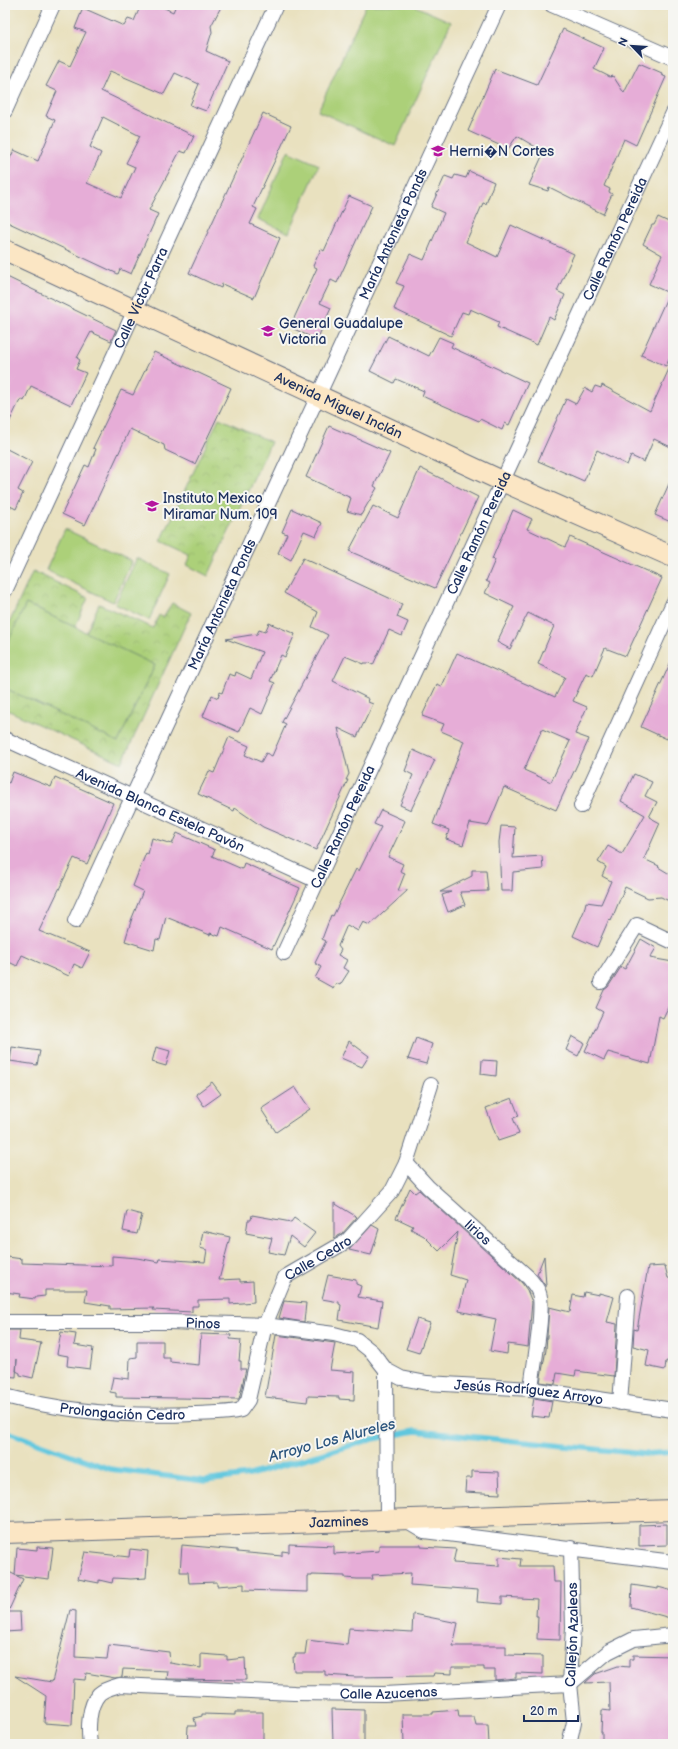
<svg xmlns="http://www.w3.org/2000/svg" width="678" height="1749" font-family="'Balsamiq Sans',sans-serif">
  <defs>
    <pattern id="park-crowns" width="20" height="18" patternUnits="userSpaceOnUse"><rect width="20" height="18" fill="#acd079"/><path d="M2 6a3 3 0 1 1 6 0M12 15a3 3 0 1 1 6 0" fill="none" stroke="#93b36b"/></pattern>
  </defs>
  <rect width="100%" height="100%" fill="#f6f6f2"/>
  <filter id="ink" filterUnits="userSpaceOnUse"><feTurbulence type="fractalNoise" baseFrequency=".025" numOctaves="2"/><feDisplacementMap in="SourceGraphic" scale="8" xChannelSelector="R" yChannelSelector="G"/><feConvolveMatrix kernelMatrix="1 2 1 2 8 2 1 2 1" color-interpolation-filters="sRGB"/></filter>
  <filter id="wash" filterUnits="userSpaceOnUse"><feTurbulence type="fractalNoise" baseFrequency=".012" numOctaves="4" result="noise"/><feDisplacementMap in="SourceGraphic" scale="16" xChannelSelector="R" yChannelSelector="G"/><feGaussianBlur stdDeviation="0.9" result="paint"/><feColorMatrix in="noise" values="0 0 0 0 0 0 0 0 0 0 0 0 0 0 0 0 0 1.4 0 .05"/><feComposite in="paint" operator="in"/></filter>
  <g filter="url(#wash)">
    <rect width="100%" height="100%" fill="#e9e1bf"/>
    <!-- park -->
    <path fill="url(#park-crowns)" stroke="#64806c" d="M219 418 271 442 208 576 187 565 191 555 161 541Z
      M33 571 88 598 75 627 26 604 5 648V632Z
      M172 603 191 613 122 763 5 709V688L118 742 155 665 86 633 99 604 153 628 159 615 163 618Z"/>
    <!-- garden -->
    <path fill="#acd079" stroke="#64806c" d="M366 5H413L451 22 395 146 318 111Z
      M288 151 319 165 289 233 258 219Z
      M65 529 132 561 113 602 46 570Z
      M137 558 170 574 149 620 115 604Z
      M26 604 155 665 118 742 5 688V648Z"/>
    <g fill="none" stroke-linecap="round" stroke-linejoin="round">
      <!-- stream -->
      <path stroke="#61c7de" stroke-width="5.5" d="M5 1431 110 1469 205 1481 249 1475 373 1439 415 1431 645 1454 673 1452"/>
    </g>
    <g id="blocks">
      <!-- building -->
      <path fill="#e6add7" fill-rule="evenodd" d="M141 5H158L173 12 176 5H222L211 26 212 32 206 51 228 61 206 111 190 105 199 84 175 73 164 94 110 71 101 91 194 136 186 153 180 151 149 210 158 214 131 274 120 269 118 274 5 221V169L14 150 38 161 55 120 46 116 57 91 46 86 59 61 70 66 86 32 75 28 83 8 124 26 128 19 134 21ZM103 117 140 136 126 163 135 167 121 198 87 183 101 153 90 147Z
        M563 29 604 48 594 69 610 77 613 76 624 93 639 63 662 73 661 75 666 77 636 145 624 139 604 186 610 189 609 192 612 194 603 214 549 187 548 191 529 185 544 152 517 136 508 149 468 131 495 69 537 85Z
        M263 113 291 126 253 207 257 209 250 224 280 238 254 298 222 284 221 288 189 273Z
        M469 171 494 182 486 204 483 203 466 242 497 257 511 225 574 254 557 291 565 295 554 320 549 317 537 345 497 327 499 322 470 309 468 314 462 312 451 336 394 309 404 286 396 283 410 254 424 260 444 213 431 207 445 176 453 179 455 175 466 178Z
        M349 196 372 206 337 283 331 280 320 303 331 308 317 340 290 327 317 268 313 266 321 249 324 251Z
        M658 217 673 224V351L666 366 641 355 669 293 649 284 662 255 643 244 652 225H654Z
        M5 276 116 330 111 341 91 332 77 358 80 360 76 369 86 373 71 405 31 386 24 401 21 399 18 404 5 431Z
        M388 336 429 356 439 337 453 343 451 347 528 383 509 425 505 423 502 430 480 419 479 421 422 396 424 391 396 379 394 383 370 371Z
        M154 352 231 388 195 464 165 450 164 445 130 429 85 525 62 514 85 465 89 467 96 449 93 448 121 390 133 395Z
        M673 360V448L654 439 644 462 631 456 627 465 597 450 584 481 538 461 566 399 576 404 585 388 592 392 595 386 601 388 602 385 650 411Z
        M329 426 390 453 374 486 377 488 361 515 347 511 351 498 306 477Z
        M5 448 32 462 18 490 23 493 16 509 10 506 5 516Z
        M420 468 478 497 435 588 349 551 373 506 398 518Z
        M673 475V523L655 515Z
        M292 509 322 523 316 536 304 531 291 560 278 553 287 534 282 532Z
        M513 510 532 519 527 529 565 547 570 537 662 578 626 656 605 648 593 676 586 673 573 701 587 707 575 734 589 739 556 810 504 787 488 826 470 823 463 845 446 839 449 830 433 824 464 741 441 731 444 724 422 716 437 684 442 686 457 653 555 697 565 677 538 664 554 626 528 613 510 649 497 642 514 607 485 593 490 583 486 581 495 560 492 559ZM542 729 570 741 551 782 524 770Z
        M303 558 402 604 397 617 408 622 402 636 389 630 373 665 369 663H364V664L345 656 333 681 369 699 368 702 373 704 357 737 338 728 349 774 346 780H348L316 850 263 827 235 808 234 811 198 794 209 771 214 773 229 737 249 746 245 755 261 762 266 753 272 756 286 724 282 722 328 635 312 627 318 612 284 593Z
        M269 623 295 634 285 657 281 655 270 681 275 683 262 714 250 708 239 732 203 716 212 695 218 698 220 692 222 693 229 674 235 676 236 672 251 679 262 652 226 639 257 634 259 630 265 632Z
        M673 657V727L667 739 641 727Z
        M413 750 435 760 411 810 400 805 413 775 405 771Z
        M13 772 51 787 55 777 113 803 87 864 74 858 39 931 90 952 82 968 74 964 69 976 22 955 17 966 5 960V781L9 783Z
        M634 774 652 782 645 796 657 802 649 817 660 823 644 859 659 866 658 867 673 876V903L661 897 648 898 625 887 611 921 609 919 597 947 573 936 584 911 586 902 601 904 611 881 602 876 606 867 598 862 608 846 622 854 645 815 621 801Z
        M381 810 405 821 388 857 403 864 400 871 405 873 398 891 408 890 370 925 363 922 358 931 347 925 338 946 341 950 338 955 347 960 343 968 349 971 340 985 336 983 333 988 315 978 321 967 315 963 326 941 322 939 331 915 333 916 356 869 359 871 381 827 374 824Z
        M501 826 515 827 513 858 542 856 543 869 513 872 512 891H501L499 842Z
        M177 833 215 850 212 856 242 869 244 863 300 888 272 949 222 927 219 936 210 933V935L166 917 160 940 156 939 154 950 125 941 132 918 143 891 133 886 146 853 148 854 152 838 172 844Z
        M472 870H486L488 891 460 892 465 905 448 912 442 895 451 892H440L472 876Z
        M641 939 656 948 650 958 673 962V997L663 1018 659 1016 650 1064 608 1052 604 1060 585 1051 603 1012 596 1008 604 990 608 987 621 967 625 969Z
        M572 1036 584 1043 578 1056 566 1050Z
        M416 1038 432 1044 426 1064 408 1059Z
        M349 1041 369 1056 362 1067 341 1058Z
        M12 1047 40 1051 37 1065 10 1061Z
        M156 1047 170 1051 166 1066 152 1062Z
        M482 1060 497 1061 496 1076 481 1074Z
        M212 1082 221 1094 204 1106 196 1094Z
        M295 1087 310 1109 276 1132 261 1109Z
        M512 1098 519 1116 513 1118 519 1134 498 1141 486 1108Z
        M410 1188 415 1193 419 1190 522 1283 527 1290 532 1302 528 1347 508 1344 507 1354 490 1351 496 1319 459 1311 466 1280 450 1275 458 1232 439 1251 424 1236 411 1229 413 1226 396 1218Z
        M334 1203 357 1217 342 1234 334 1238Z
        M127 1211 142 1215 137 1234 123 1231Z
        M252 1215 291 1222 294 1218 315 1233 304 1247 290 1236 284 1255 268 1252 272 1238 246 1233 248 1220H251Z
        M372 1225 379 1229 371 1255 349 1250Z
        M203 1231 230 1237 219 1280 240 1279V1282L253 1281 254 1302 230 1304V1299L198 1300V1306H192V1312L153 1310 154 1308 110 1309V1306L85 1302 87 1290H45V1296L36 1297 35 1299 19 1297 20 1294 5 1292V1275L8 1257 22 1259V1263L112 1266V1256L137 1258 159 1262 160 1259 205 1262 207 1250 200 1248Z
        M544 1256 546 1286V1287L537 1274Z
        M665 1266 668 1278 673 1279V1363L666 1361 665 1370 646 1366 649 1350 633 1346 634 1329 637 1330 648 1267Z
        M328 1275 356 1280V1284L361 1286 358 1297 382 1301 378 1327 339 1320 341 1305 339 1304V1302L322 1299Z
        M584 1292 599 1295V1293L614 1297 607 1322 617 1324 614 1376 576 1371 575 1376 557 1373 555 1384 540 1382 546 1350 549 1307 570 1312 573 1295 583 1297Z
        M284 1301 306 1303 304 1322 279 1318Z
        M417 1319 430 1323 419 1353 406 1349Z
        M5 1330H20L19 1340 41 1343 33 1378 20 1375V1373L16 1371 17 1359 16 1377 5 1376Z
        M61 1332 76 1334 74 1345 93 1348 90 1369 67 1366 68 1356 57 1354Z
        M201 1334 231 1335 230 1339 241 1340 239 1361H241V1369H246L239 1399 116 1397V1393L110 1392 113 1377 129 1379 130 1358 137 1357V1341H163V1358H170V1362L199 1365Z
        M276 1335 335 1343 330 1370 355 1372 354 1400 339 1399V1397L308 1396 307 1402 265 1397Z
        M534 1398 552 1401 549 1418 531 1416Z
        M472 1471 499 1472 500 1494 465 1492 466 1478H472Z
        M667 1524V1545L639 1546V1525Z
        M289 1544 334 1546V1554L379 1551V1545H421V1547L456 1549 453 1563 499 1566V1557L521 1559 520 1566H553L554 1582H561L560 1640 537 1639 538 1616H536L537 1599 502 1597V1604L477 1602 478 1590 410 1585 411 1573 372 1575 373 1579H357L345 1578V1576L312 1575V1576H308V1592L244 1590V1584L217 1586V1582L189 1583 188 1572H180L182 1545 237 1550V1552L282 1556V1551L289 1552Z
        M37 1547 53 1548 49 1579 15 1575 17 1548 37 1550Z
        M130 1549 148 1551 146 1578 131 1579 113 1578 112 1583 99 1580V1583L78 1579 85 1552 129 1557Z
        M9 1572 23 1579 8 1612H20L21 1631 5 1632V1581Z
        M632 1585 658 1589V1587L673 1591V1617L671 1616 670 1618 631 1607Z
        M70 1610 76 1611 75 1657 107 1659 109 1645 169 1652 170 1663 201 1668V1654L227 1656V1660L245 1658 246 1680 167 1679 168 1671 123 1669 122 1677 115 1678 86 1673 85 1680 74 1679 72 1725 44 1723 46 1696 15 1676 52 1682Z
        M413 1614 458 1623 453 1646H506V1655L543 1656V1674L516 1673V1678L495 1680V1670H484V1667H452V1674L434 1673 433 1676 356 1677 325 1675V1671H294L293 1657H295V1654H305L307 1640 347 1645 349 1628 412 1632Z
        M633 1655 673 1656V1744H602V1732H601L602 1710 610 1711 609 1682 585 1683 595 1674 618 1666 629 1667V1659H633Z
        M332 1709 364 1710V1744H333Z
        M458 1710 459 1717H474L476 1725H488L489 1744H404L403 1714H433V1712Z
        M235 1712H263V1744H187L188 1726H196L194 1718 202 1716V1714L235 1715Z"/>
    </g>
  </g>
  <g filter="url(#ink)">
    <use href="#blocks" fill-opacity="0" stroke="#636d80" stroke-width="1"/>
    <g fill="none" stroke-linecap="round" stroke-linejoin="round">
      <!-- street casing -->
      <g stroke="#636d80" stroke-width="16">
        <g id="street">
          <path d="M552 5 673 58"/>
          <path d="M5 111 53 5"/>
          <path id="s1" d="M5 591 276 5"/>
          <path id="s2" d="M5 739 317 881"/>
          <path d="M581 806 673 603"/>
          <path id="s3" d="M75 921 499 5"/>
          <path id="s4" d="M284 953 673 113"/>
          <path d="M601 982 637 925 673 942"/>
          <path id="s5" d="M431 1085 406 1163 428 1187 528 1277C532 1282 537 1287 539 1293 545 1310 533 1367 531 1389"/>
          <path id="s6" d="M5 1322H169L265 1325 334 1334 357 1340 372 1352 386 1370 401 1378 427 1383 531 1389 673 1410"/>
          <path d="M386 1370 387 1519"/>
          <path id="s7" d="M5 1396C66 1412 130 1417 193 1414 209 1413 226 1414 241 1410L248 1400 265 1325 285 1277 347 1241 392 1191 406 1163"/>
          <path d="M620 1403 628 1296"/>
          <path d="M404 1519 424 1531 673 1562"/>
          <path id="s8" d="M90 1744C88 1730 88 1706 99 1694 104 1689 113 1687 120 1685L294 1693 384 1694 570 1684 608 1652 634 1639 673 1635"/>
          <path id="s9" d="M569 1744 574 1722 570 1684 573 1627 571 1548"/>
        </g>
      </g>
      <!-- secondary casing -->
      <g stroke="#636d80" stroke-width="22">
        <g id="secondary">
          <path id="s10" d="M5 250 502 481 673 557"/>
          <path id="s11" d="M5 1533 673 1510"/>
        </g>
      </g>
      <!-- street -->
      <use href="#street" stroke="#fff" stroke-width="14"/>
      <!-- secondary -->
      <use href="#secondary" stroke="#fbe6c4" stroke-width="20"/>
    </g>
  </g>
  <!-- icons -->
  <defs>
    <g id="school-bare" transform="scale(1.08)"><path d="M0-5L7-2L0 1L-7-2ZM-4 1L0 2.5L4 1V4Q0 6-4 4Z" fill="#b5179e" stroke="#f6f6f2" stroke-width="2.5" paint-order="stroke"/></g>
  </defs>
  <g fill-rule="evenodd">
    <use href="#school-bare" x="438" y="151"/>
    <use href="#school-bare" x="268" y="331"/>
    <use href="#school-bare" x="152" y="506"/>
  </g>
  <g text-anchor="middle" stroke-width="4" stroke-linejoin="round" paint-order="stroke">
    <!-- poi labels -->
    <g font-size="14" fill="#1b2f5e" stroke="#f6f6f2" text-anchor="start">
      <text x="449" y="156">Herni�N Cortes</text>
      <text x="279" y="328">General Guadalupe<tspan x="279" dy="16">Victoria</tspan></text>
      <text x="163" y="503">Instituto Mexico<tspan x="163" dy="16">Miramar Num. 109</tspan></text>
    </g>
    <!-- street labels -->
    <g font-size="14" fill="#1b2f5e" stroke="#f6f6f2">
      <text dy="5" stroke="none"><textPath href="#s3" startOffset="757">María Antonieta Ponds</textPath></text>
      <text dy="5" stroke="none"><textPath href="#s4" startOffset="787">Calle Ramón Pereida</textPath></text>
      <text dy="5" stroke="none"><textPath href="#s1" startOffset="323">Calle Víctor Parra</textPath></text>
      <text dy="5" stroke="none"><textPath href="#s10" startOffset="368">Avenida Miguel Inclán</textPath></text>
      <text dy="5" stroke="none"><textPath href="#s4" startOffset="463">Calle Ramón Pereida</textPath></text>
      <text dy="5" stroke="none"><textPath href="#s3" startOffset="349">María Antonieta Ponds</textPath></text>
      <text dy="5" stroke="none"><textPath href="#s2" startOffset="171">Avenida Blanca Estela Pavón</textPath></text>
      <text dy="5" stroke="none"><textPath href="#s4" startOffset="139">Calle Ramón Pereida</textPath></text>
      <text dy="5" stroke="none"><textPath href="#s5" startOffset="182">lirios</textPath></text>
      <text dy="5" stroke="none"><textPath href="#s7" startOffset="417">Calle Cedro</textPath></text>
      <text dy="5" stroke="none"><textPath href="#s6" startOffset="198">Pinos</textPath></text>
      <text dy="5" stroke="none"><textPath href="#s6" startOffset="541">Jesús Rodríguez Arroyo</textPath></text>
      <text dy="5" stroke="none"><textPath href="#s7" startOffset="119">Prolongación Cedro</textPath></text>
      <text dy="5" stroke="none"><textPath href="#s11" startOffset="334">Jazmines</textPath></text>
      <text dy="5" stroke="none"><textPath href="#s9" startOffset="110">Callejón Azaleas</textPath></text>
      <text dy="5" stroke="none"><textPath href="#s8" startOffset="344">Calle Azucenas</textPath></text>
    </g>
    <!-- water labels -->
    <g font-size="15" font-style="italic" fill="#2c557e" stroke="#f6f6f2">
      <text transform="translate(332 1440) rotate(-15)" y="5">Arroyo Los Alureles</text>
    </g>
  </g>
  <!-- margin -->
  <rect width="678" height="1749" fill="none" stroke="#f6f6f2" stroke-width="20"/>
  <!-- north arrow -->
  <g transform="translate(632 46) rotate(295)" stroke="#f6f6f2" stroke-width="3" paint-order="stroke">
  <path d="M0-3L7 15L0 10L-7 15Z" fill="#1b2f5e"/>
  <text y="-6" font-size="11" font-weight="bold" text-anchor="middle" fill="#1b2f5e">N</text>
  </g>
  <!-- scale -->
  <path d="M524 1715v6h54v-6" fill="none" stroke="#1b2f5e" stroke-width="2"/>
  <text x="530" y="1715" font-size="12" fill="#1b2f5e" stroke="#f6f6f2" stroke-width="3" paint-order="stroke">20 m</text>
</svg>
